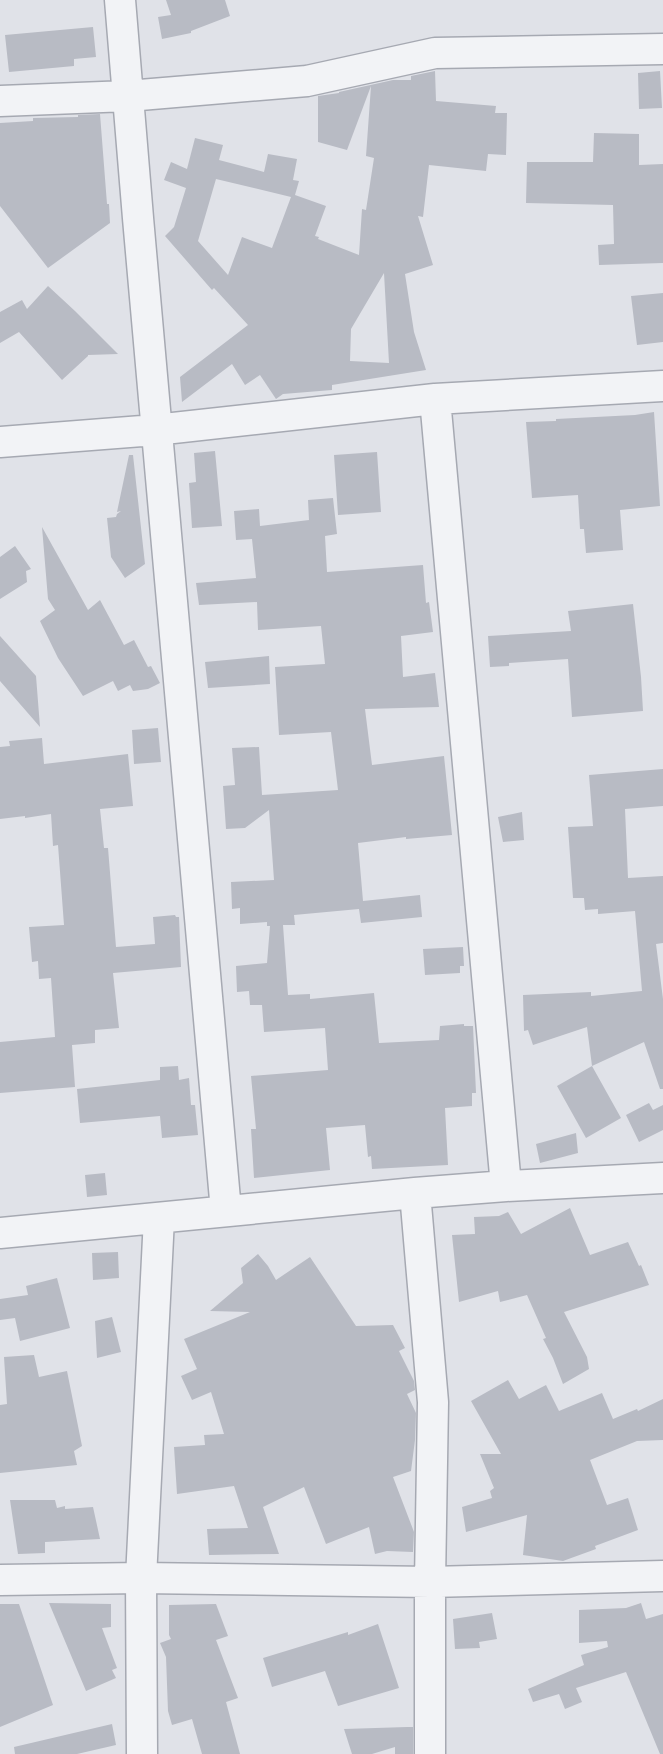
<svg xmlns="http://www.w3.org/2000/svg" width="663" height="1754" font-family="Montserrat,sans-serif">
  <rect width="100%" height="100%" fill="#e0e2e8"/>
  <!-- building -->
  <path fill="#b8bbc4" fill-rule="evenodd" d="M166 0H225L230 16 191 31V33L162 39 158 17 171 15Z
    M93 27 96 57 74 59V66L9 72 5 35Z
    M435 71 436 101 496 106 495 113H507L506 155 488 154 486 171 429 165 423 217 418 216 433 265 405 274 414 332 426 370 332 385V390L283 394 276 399 260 375 245 385 232 364 182 402 180 377 248 325 214 288 212 290 165 236 174 227 186 188 164 180 171 162 187 169 195 138 223 145 219 160 264 172 268 154 297 159 293 180 299 181 295 195 326 206 315 236 319 237 318 239 359 255 362 209 366 210 374 158 366 156 371 86 347 150 318 142V96L339 93V92L393 80H411V76ZM216 179 291 197 272 248 242 237 228 275 198 241ZM384 273 389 363 350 361 351 329Z
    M660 71 662 108 639 109 638 73Z
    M100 114 107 204H109L110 223 48 268 0 206V123L33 121V118L78 117V115Z
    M594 133 639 134V165L663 164V263L599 265 598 245 614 244 613 205 526 203 527 162H593Z
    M48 286 75 311 118 354 88 355V356L62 380 19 332 0 343V312L22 300 27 309Z
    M663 293V342L637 345 631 296Z
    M654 412 660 506 620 510 623 550 586 553 584 529H580L578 495 532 498 526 422 556 421V419L635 415Z
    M215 451 222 526 192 528 189 483 196 482 194 453Z
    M377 452 381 512 338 515 334 455Z
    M129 455H133L145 564 125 578 111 557 107 518 116 517 117 514 121 511 117 512Z
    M333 498 337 534 325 536 327 572 423 565 426 603 429 602 433 632 401 636 403 677 435 673 439 707 365 709 372 765 444 756 452 835 406 839V837L358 843 363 901 420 895 422 917 361 923 359 909 294 915 295 925H283L288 995 310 994V999L374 993 379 1043 439 1040 440 1026 464 1024V1026H473L476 1093H472V1106L445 1108 448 1165 372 1169 371 1156 368 1157 365 1125 326 1128 330 1170 254 1178 251 1129H256L251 1076 328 1070 325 1028 264 1032 262 1005H250L249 991 237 992 236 966 267 963 270 926H267V922L240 924V908L232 909 231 882 274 880 269 810 245 828 226 829 223 786 235 785 232 748 259 747 262 795 338 790 331 732 279 735 275 667 325 664 321 626 258 630 257 602 199 605 196 583 256 578 252 539 236 540 234 511 259 509 260 526 309 520 308 500Z
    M42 527 88 610 100 600 124 645 134 640 148 667 151 666 160 683 148 689 133 691 130 685 118 691 113 681 83 696 58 658 40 621 55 610 48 599Z
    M15 546 31 569 26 571 27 582 0 599V557Z
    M633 604 641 677 643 711 572 717 568 659 509 663V666L490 667 488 636 571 631 568 611Z
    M0 636 36 676 40 727 0 681Z
    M269 656 270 684 208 688 205 662Z
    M158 728 161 762 134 764 132 730Z
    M42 738 44 764 128 754 133 806 100 809 104 848H108L116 947 155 944 153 917 175 915 176 917H179L181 967 113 973 119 1028 95 1030V1043L72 1045 75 1087 0 1093V1042L55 1037 51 978 39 979 38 961 32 962 29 927 64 925 58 845 53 846 51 814 25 818V816L0 819V747L10 746 9 741Z
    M663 769V806L625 809 628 878 663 876V943L656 944 663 999V1089H660L644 1042 592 1066 587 1027 533 1045 528 1030 524 1031 523 995 591 992V996L642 991 635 911 598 914V909L585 910 584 898H573L568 827 593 826 589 775Z
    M522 812 524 840 503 842 498 817Z
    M463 947 464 966H460V973L425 975 423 949Z
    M178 1066 179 1080 189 1078 191 1105H195L198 1135 162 1138 160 1116 80 1123 77 1089 160 1080V1067Z
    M592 1066 621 1118 586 1138 557 1086Z
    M649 1103 653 1110 663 1105V1130L639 1142 626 1115Z
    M576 1133 578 1153 540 1163 536 1144Z
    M105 1173 107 1195 87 1197 85 1175Z
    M570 1208 590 1255 628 1242 639 1266 641 1265 649 1285 564 1312 587 1357 589 1369 563 1384 553 1358 543 1339 546 1338 527 1295 500 1302 498 1291 459 1302 452 1235 475 1234 474 1217 499 1216 508 1212 521 1234Z
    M118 1252 119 1278 93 1280 92 1253Z
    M258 1254 268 1266 276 1280 310 1257 356 1326 393 1325 405 1348 399 1351 414 1381 415 1390 407 1394 416 1413 415 1440 411 1471 393 1477 414 1532 413 1552 387 1551 375 1554 369 1527 326 1544 304 1487 263 1507 279 1554 209 1555 207 1529 248 1528 234 1486 177 1494 174 1447 205 1445 204 1435 224 1434 211 1392 192 1400 181 1376 197 1369 184 1339 250 1312 210 1311 243 1283 241 1268Z
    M57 1278 70 1328 20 1341 15 1318 0 1320V1299L28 1295 26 1286Z
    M112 1317 121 1352 97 1358 95 1321Z
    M34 1355 39 1377 67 1371 82 1446 74 1451 77 1465 0 1473V1405L7 1404 4 1357Z
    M508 1380 519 1399 546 1385 559 1411 602 1393 613 1419 637 1409 638 1411 663 1399V1440L637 1441 590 1460 607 1505 628 1498 638 1530 595 1546 596 1549 563 1561 523 1555 527 1515 466 1532 462 1507 492 1498 490 1491 494 1488 480 1454H501L471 1401Z
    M10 1500H55L57 1508 65 1506V1509L93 1507 100 1539 45 1542V1553L18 1554Z
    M49 1603 111 1604V1627L102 1628 117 1668 112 1670 116 1678 86 1691Z
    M641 1603 646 1619 663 1614V1754H660L626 1672 576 1688 582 1702 565 1709 559 1694 533 1702 528 1689 584 1665 581 1655 608 1647 607 1641 579 1643V1610L626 1608Z
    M0 1604H19L53 1705 0 1727Z
    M216 1604 228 1636 216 1640 238 1698 226 1702 240 1754H202L192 1719 172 1725 168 1711 166 1657 160 1643 171 1639 169 1635V1605Z
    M492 1613 497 1639 479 1642 480 1648 455 1649 453 1619Z
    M378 1624 399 1688 338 1706 325 1671 272 1687 263 1658 348 1632V1635Z
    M112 1724 116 1745 77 1754H15L14 1747Z
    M407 1727H413V1754H395V1747L372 1754H352L344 1729Z"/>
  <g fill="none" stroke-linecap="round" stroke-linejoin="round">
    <!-- minor casing -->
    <g stroke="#a6a9b2" stroke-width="33">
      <path id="minor" d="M120 0C153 404 188 808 226 1211
        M0 101 128 96 307 81 435 53 663 49
        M435 399 506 1186
        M0 442 155 430 435 399 663 386
        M415 1193 433 1402 430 1582V1754
        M0 1233 415 1193 506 1186 663 1178
        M0 1580 141 1578 430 1582 663 1576
        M142 1754 141 1578 159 1218"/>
    </g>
    <!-- minor -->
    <use href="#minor" stroke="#f2f3f6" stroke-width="30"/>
  </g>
</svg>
